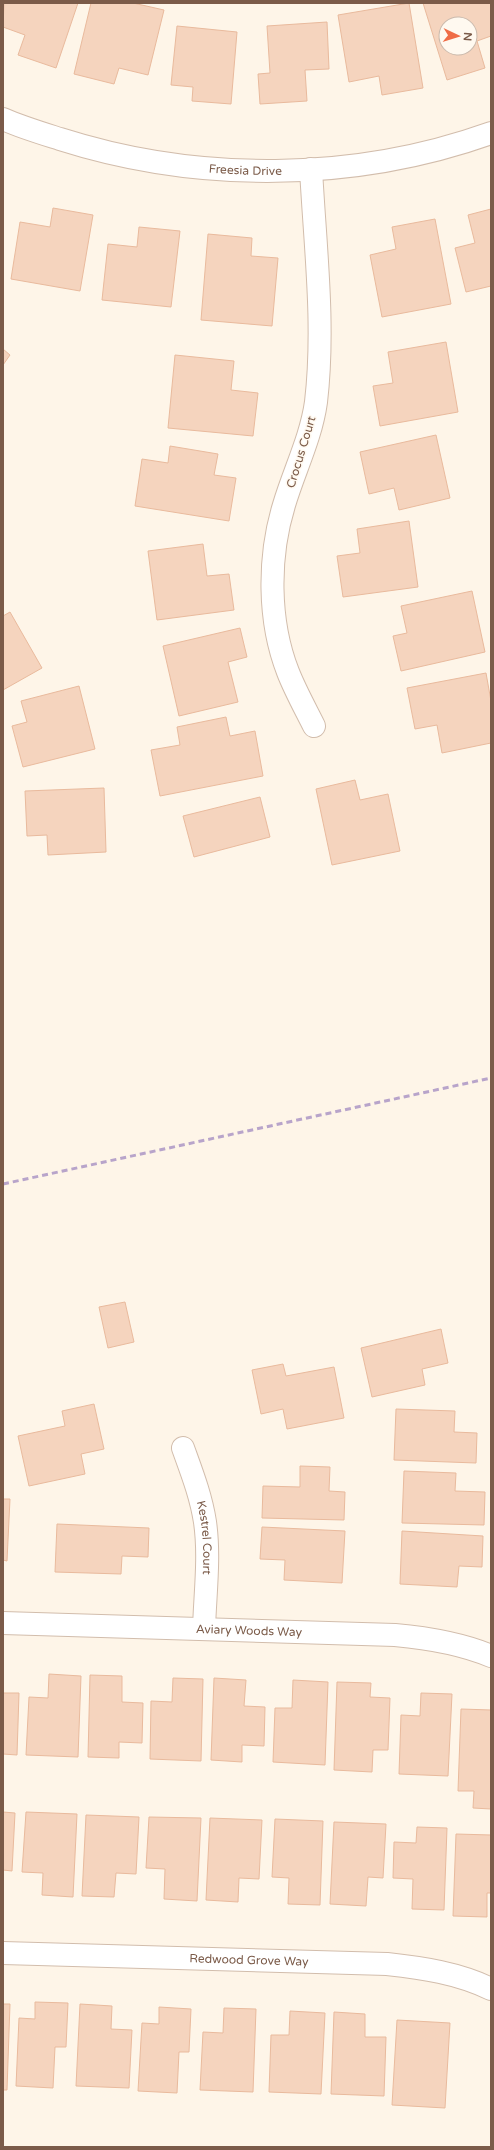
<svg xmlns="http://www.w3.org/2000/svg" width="494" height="2150" font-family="'Varela Round',sans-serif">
  <rect width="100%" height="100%" fill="#fef5e8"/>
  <!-- building -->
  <path fill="#f5d4be" stroke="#e9ba9d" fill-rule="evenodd" d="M4 3H78L56 68 18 55 25 35 3 27Z
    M91 3H133L164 10 148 75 119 68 114 84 74 74Z
    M409 3 423 88 382 95 379 76 349 82 338 15Z
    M423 3H491V36L477 41 485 68 447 80ZM446 24H470V48H446Z
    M327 22 329 69 305 70 307 101 260 104 258 74 270 73 267 26Z
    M177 26 237 32 231 104 192 101 193 87 171 85Z
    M53 208 93 215 80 291 11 279 20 222 50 227Z
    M491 209V286L466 292 455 248 475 243 468 215Z
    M435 219 451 304 382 317 370 255 396 249 392 227Z
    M139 227 180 231 171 307 102 300 108 244 137 247Z
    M208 234 252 238 251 256 278 258 272 326 201 320Z
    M446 342 458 412 380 426 373 386 393 383 388 352Z
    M3 349 10 355 3 365Z
    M175 355 234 361 231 390 258 393 253 436 168 428Z
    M436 435 450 498 399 510 394 488 369 494 360 452Z
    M170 446 218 454 214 475 236 478 229 521 135 506 142 459 168 463Z
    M409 521 418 587 343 597 337 556 360 553 357 529Z
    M203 544 207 576 229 574 234 610 157 620 148 551Z
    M472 591 485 652 401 671 393 636 407 633 401 606Z
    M10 612 42 668 3 690V616Z
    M240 628 247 657 228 662 238 702 179 716 163 646Z
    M486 673 491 701V743L442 753 437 725 415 729 407 688Z
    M79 686 95 749 23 767 12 726 27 722 21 701Z
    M226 717 230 736 255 731 263 776 160 796 151 750 180 745 177 727Z
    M355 780 360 800 388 794 400 851 332 865 316 789Z
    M104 788 106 852 48 855 47 835 27 836 25 791Z
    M260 797 270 837 194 857 183 816Z
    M125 1302 134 1342 108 1348 99 1307Z
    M441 1329 448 1363 422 1369 425 1385 372 1397 361 1348Z
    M283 1364 286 1376 334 1367 344 1418 287 1429 283 1409 261 1414 252 1370Z
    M94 1404 104 1449 81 1454 85 1474 29 1486 18 1436 65 1426 62 1411Z
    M396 1409 455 1411 454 1432 477 1433 476 1463 394 1460Z
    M300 1466 330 1467 329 1491 345 1492 344 1520 262 1518 263 1486 300 1487Z
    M404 1471 456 1473 455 1491 485 1492 484 1525 402 1523Z
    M3 1499H10L7 1561 3 1560Z
    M57 1524 149 1528 148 1557 122 1556 121 1574 55 1572Z
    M262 1527 345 1531 342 1583 284 1580 285 1560 260 1559Z
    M402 1531 483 1536 482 1567 459 1566 457 1587 400 1584Z
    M49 1674 81 1676 78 1757 26 1755 29 1697 48 1698Z
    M90 1675 122 1676V1702L143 1703 142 1743 119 1742V1758L88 1757Z
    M173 1678 203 1679 201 1761 150 1759 151 1701 172 1702Z
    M214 1678 246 1680 244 1706 265 1707 264 1746 242 1745V1762L211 1760Z
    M293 1680 328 1682 325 1765 273 1762 275 1708H292Z
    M337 1682 371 1683 370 1697 390 1698 388 1750H373L372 1772 334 1770Z
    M3 1693H19L17 1755 3 1754Z
    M421 1693 452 1694 448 1776 399 1774 401 1715 420 1716Z
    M461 1709 491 1710V1809L473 1808 474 1791H458Z
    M3 1812 15 1813 12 1871 3 1870Z
    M26 1812 77 1814 73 1897 42 1895 43 1873 22 1872Z
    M86 1815 139 1817 136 1874 116 1873 114 1897 82 1896Z
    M149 1817 201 1818 197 1901 164 1899 165 1869 146 1868Z
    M210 1818 262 1820 259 1879 239 1878 238 1902 206 1900Z
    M275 1819 323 1821 320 1905 288 1904 289 1878 272 1877Z
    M334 1822 386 1824 383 1878 368 1877 366 1906 330 1904Z
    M417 1827 447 1828 444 1910 412 1909 413 1879 393 1878 394 1842 416 1843Z
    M456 1834 491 1835V1893H487V1917L453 1916Z
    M35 2002 68 2003 66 2047H55L53 2088 16 2086 19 2018 35 2019Z
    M3 2004H10L7 2090H3Z
    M80 2004 112 2006 111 2029 132 2030 129 2088 76 2086Z
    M159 2007 191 2009 189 2052H179L177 2093 138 2091 142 2023 159 2024Z
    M224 2008 256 2009 253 2092 200 2090 203 2032 223 2033Z
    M290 2011 325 2013 321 2094 269 2092 271 2035H289Z
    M334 2012 365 2014V2037H386L384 2096 331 2094Z
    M397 2020 450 2023 445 2108 392 2105Z"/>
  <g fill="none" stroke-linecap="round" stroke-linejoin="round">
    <!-- minor casing -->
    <g stroke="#d2bdac" stroke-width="24">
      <g id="minor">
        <path id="s1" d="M3 119C21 127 41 133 60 139 198 183 354 182 491 133"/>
        <path d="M311 169C315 246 325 325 316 402 311 438 294 471 284 505 268 557 268 621 288 672 295 690 305 708 314 726"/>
        <path id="s2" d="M183 1448C192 1473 201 1496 205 1522 210 1557 205 1594 204 1629"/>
        <path id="s3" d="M3 1623 395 1635C428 1638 460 1643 491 1656"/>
        <path id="s4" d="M3 1953 387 1964C423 1968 458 1973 491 1989"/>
      </g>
    </g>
    <!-- minor -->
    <use href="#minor" stroke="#fff" stroke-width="22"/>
    <!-- rail -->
    <path stroke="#b8a4ca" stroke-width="3" stroke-dasharray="6 4" stroke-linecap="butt" d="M3 1184 491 1078"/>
  </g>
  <g text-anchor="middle" stroke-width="3" stroke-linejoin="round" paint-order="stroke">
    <!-- street labels -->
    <g font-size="12" fill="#7b5b49" stroke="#fff9f0">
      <text dy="4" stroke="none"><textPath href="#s1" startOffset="249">Freesia Drive</textPath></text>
      <text transform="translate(301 452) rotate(-73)" y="4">Crocus Court</text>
      <text dy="4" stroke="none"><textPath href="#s2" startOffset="93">Kestrel Court</textPath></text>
      <text dy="4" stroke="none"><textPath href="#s3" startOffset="246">Aviary Woods Way</textPath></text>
      <text dy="4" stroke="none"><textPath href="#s4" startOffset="246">Redwood Grove Way</textPath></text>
    </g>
  </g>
  <!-- border -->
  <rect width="494" height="2150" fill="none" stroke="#7b5b49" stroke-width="8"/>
  <!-- north arrow -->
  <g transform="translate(458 36) rotate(94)"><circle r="19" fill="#fff9f0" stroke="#cabaad"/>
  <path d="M0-3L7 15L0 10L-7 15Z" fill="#ef6c46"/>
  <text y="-6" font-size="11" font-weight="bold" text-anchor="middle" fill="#7b5b49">N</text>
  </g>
</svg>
